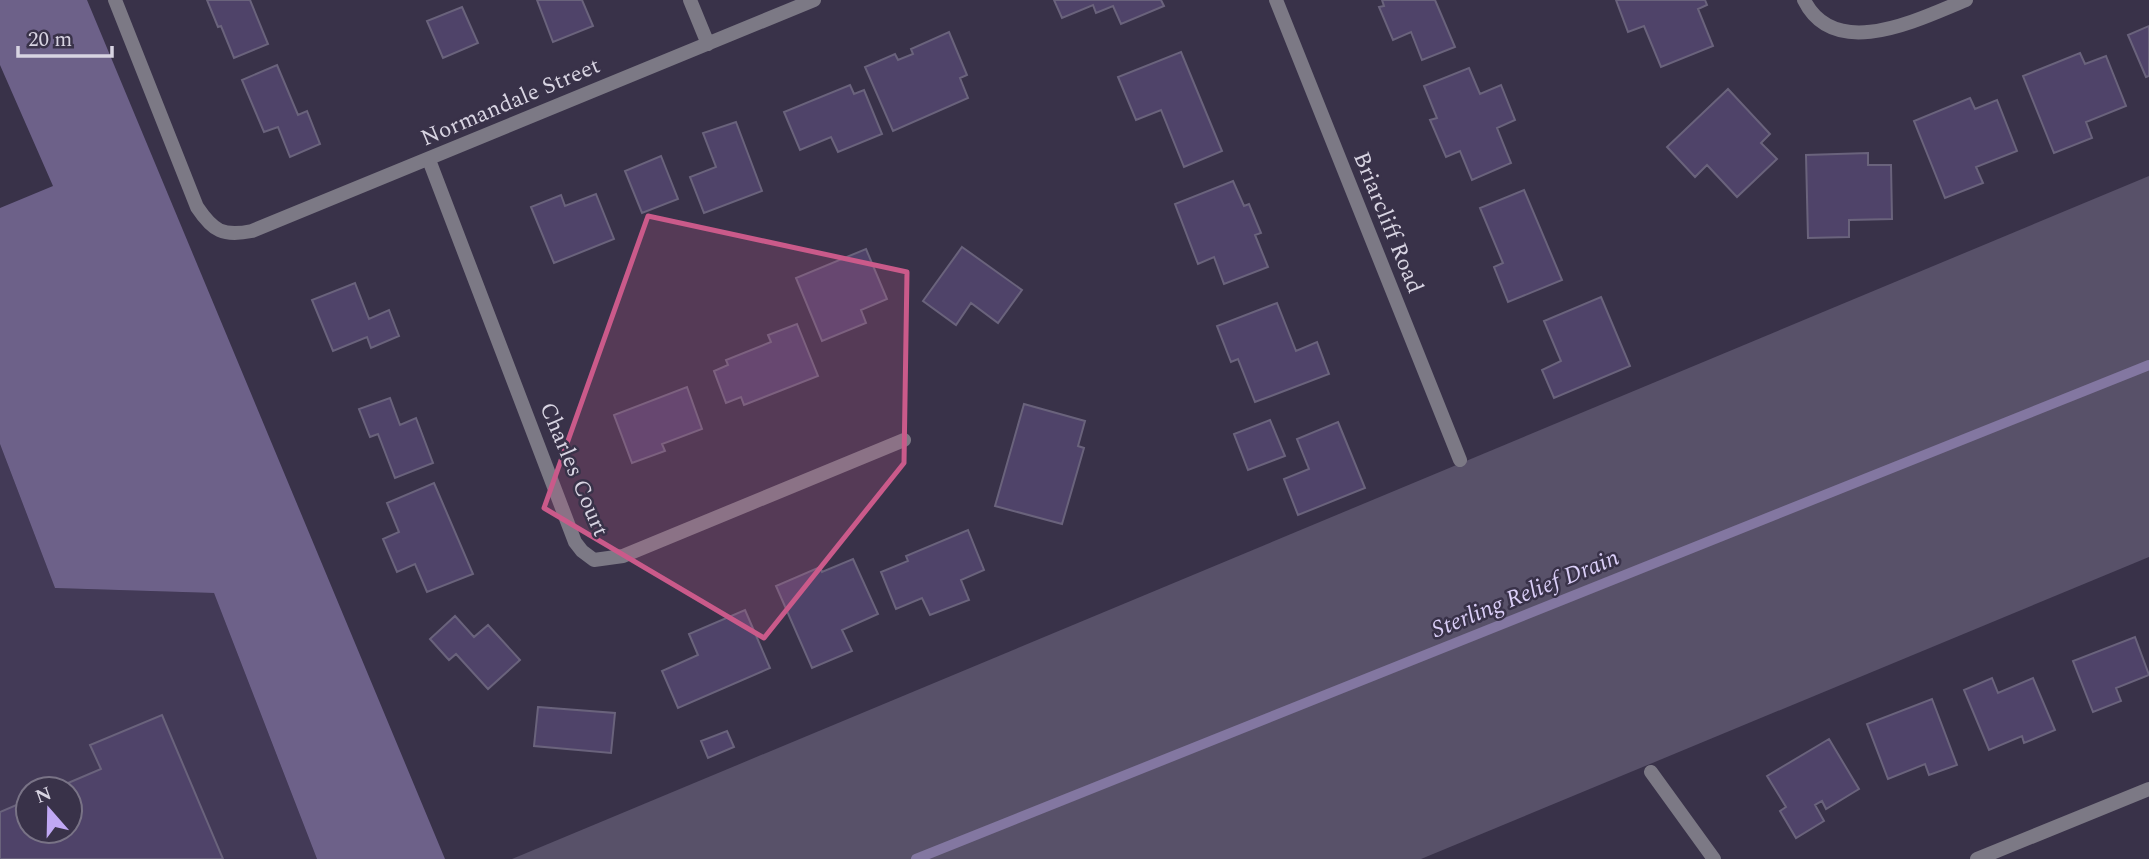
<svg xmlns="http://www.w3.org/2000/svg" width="2149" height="859" font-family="Spectral,serif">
  <rect width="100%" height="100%" fill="#393249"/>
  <!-- built -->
  <path fill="#433a57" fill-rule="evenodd" d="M0 444 55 588 214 593 317 859H0ZM28 789H70V831H28Z"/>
  <!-- green -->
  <path fill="#585169" d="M2149 176V557L1421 859H512Z"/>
  <!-- forest -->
  <path fill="#6d6189" d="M0 0H87L445 859H317L214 593 55 588 0 444V208L53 186 0 65Z"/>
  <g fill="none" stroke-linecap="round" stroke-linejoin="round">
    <!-- stream -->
    <path stroke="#8377a1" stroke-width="10" d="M916 859 2149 365"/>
  </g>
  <!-- building -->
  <path fill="#4f4369" stroke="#6a637c" stroke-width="2" d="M207 0H250L268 44 234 58 221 26 218 27Z
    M537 0H582L593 26 553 42Z
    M1054 0H1161L1164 6 1121 24 1113 6 1096 13 1093 5 1062 18Z
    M1382 0H1435L1455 47 1422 60 1411 32 1393 40 1379 7 1384 6Z
    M1616 0H1705L1707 5 1698 9 1713 46 1661 67 1644 26 1628 32Z
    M462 7 478 43 443 58 427 21Z
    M2149 26V76L2146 77 2128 35Z
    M949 32 967 75 960 78 968 98 893 131 865 67 895 54 898 60 913 54 911 49Z
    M1181 52 1222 151 1184 167 1161 110 1136 120 1118 77Z
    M2080 53 2085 64 2106 56 2126 106 2086 122 2092 138 2054 153 2023 76Z
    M277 65 298 115 307 111 320 144 290 157 278 127 264 132 242 80Z
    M1469 68 1480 94 1501 85 1515 120 1497 128 1511 163 1472 180 1460 151 1446 157 1430 120 1437 118 1424 86Z
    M850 85 854 94 864 90 882 134 838 152 831 137 800 150 784 112Z
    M1728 89 1770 134 1761 143 1777 159 1737 197 1707 165 1695 177 1667 147Z
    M1970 98 1975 109 1997 100 2017 151 1976 167 1983 183 1945 198 1914 121Z
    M736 122 762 191 704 213 690 177 716 167 703 133Z
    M1868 153V165H1891L1892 219 1849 220V237L1808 238 1806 155Z
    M661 156 678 199 642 213 625 171Z
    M1233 181 1244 206 1249 204 1261 233 1255 235 1268 267 1224 284 1214 257 1198 264 1175 204Z
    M1524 190 1562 280 1508 302 1494 267 1503 263 1480 208Z
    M596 194 614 239 554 263 531 207 561 195 565 206Z
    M962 247 1022 290 998 323 971 303 956 325 923 301Z
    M866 249 887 299 861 310 866 323 822 341 796 278Z
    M355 283 369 319 389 310 399 336 371 348 367 337 333 351 312 300Z
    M1601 297 1630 366 1554 398 1542 370 1561 361 1544 321Z
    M1277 303 1296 351 1317 342 1329 374 1255 402 1238 359 1231 362 1217 326Z
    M797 324 818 376 744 405 741 397 726 403 714 371 728 365 726 360 771 342 768 335Z
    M687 387 702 429 662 444 665 451 632 463 614 415Z
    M390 398 400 425 416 418 433 463 395 478 378 434 370 437 359 409Z
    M1024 404 1085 421 1078 446 1084 448 1062 524 995 506Z
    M1270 420 1285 456 1248 470 1234 434Z
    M1338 422 1365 488 1298 515 1284 479 1309 469 1297 439Z
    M434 483 473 574 427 592 415 564 397 572 383 539 399 532 387 503Z
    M968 530 984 570 961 580 969 600 930 615 922 598 896 609 881 572 908 561 906 556Z
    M853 559 878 614 842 630 852 651 812 668 776 586 820 567 822 572Z
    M745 610 770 668 678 708 662 671 698 655 689 634Z
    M455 616 474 637 488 625 520 660 488 689 456 654 449 660 430 639Z
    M2135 637 2149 675 2116 688 2121 701 2093 712 2073 661Z
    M1992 678 1998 693 2033 678 2055 730 2024 743 2022 736 1989 750 1964 690Z
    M1932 699 1957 765 1929 775 1925 764 1888 779 1867 724Z
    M538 707 615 713 611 753 534 746Z
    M162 715 223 859H0V812L28 800V831H70V789H54L101 769 90 745Z
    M727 731 734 747 708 758 701 741Z
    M1829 739 1859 789 1826 809 1822 801 1815 805 1824 821 1796 838 1780 811 1786 807 1767 776Z"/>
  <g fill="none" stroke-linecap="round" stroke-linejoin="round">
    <!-- street -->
    <path stroke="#7c7985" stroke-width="14" d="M115 0 197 207C213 231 223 237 252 231L814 0
      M690 0 708 44
      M1276 0 1460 460
      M1804 0C1835 63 1921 18 1966 0
      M429 160 575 542 582 551 594 560 623 556 904 440
      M1651 772 1714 859
      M1977 859 2149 789"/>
  </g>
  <!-- marked area -->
  <path fill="#ca5a8a" fill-opacity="0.2" stroke="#ca5a8a" stroke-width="5" stroke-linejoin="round" d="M648 216 907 272 904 463 764 638 544 508Z"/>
  <g text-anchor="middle" stroke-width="5" stroke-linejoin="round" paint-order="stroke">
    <!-- street labels -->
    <g font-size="23" fill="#d8d4e2" stroke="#393249">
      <text transform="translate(510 101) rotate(-23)" y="8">Normandale Street</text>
      <text transform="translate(1389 222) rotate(68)" y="8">Briarcliff Road</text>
      <text transform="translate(575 469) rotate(67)" y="8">Charles Court</text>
    </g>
    <!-- water labels -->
    <g font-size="24" font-style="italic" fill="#dacef7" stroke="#393249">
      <text transform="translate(1525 593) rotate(-22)" y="8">Sterling Relief Drain</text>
    </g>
  </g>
  <!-- north arrow -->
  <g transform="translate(49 810) rotate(340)"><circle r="33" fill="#393249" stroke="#797386" stroke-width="2"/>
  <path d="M0-5L12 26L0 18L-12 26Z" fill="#c0a8f4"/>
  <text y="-10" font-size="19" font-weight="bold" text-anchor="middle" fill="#d8d4e2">N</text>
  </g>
  <!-- scale -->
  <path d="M18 46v10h94v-10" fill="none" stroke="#d8d4e2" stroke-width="3.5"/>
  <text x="28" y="46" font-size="21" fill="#d8d4e2" stroke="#393249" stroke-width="5" paint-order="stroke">20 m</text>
</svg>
